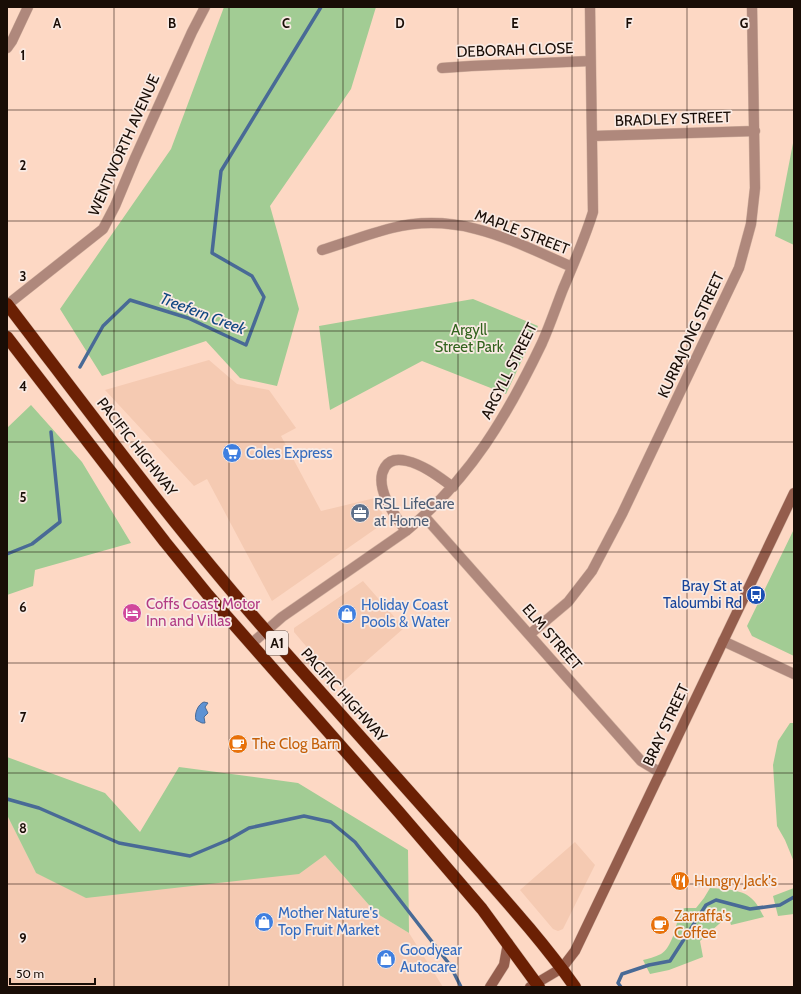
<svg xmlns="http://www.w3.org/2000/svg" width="801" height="994" font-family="Cabin,sans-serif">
  <rect width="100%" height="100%" fill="#fdd8c4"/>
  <!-- built -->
  <path fill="#f5cab2" d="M209 360 237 384 269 390 296 428 281 436 321 511 375 498 384 517 381 525 272 601 207 479 194 486 105 390Z
    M363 581 404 628 339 685 294 632V628Z
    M7 815 36 873 325 855 376 913 409 933 443 987H7Z
    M575 842 595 865 563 929 558 931 553 929 520 890Z"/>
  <!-- green -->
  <path fill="#a2cc94" d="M224 7H376L351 89 270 206 299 309 277 386 240 378 206 341 102 376 60 309 171 149Z
    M794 138V245L775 236Z
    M473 299 538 326 506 394 422 361 330 410 319 326Z
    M31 405 82 462 131 543 35 570 33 586 7 595V428Z
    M794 529V656L752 636 747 626Z
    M790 723H794V862L785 840 777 826 773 765 778 741Z
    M7 757 105 793 140 832 179 767 298 783 408 850 409 933 376 913 325 855 299 874 86 898 36 873 7 815Z
    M710 888C722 889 742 889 751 898 757 903 760 910 764 917L731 925 728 916 700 941 703 957 669 970 650 974 643 960C648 959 655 957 661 954 671 949 679 922 678 911L685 908H696L704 898Z
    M794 888V914L778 916 773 896Z"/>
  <!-- water -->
  <path fill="#5e92d3" stroke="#496a96" d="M204 702 208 703 205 707 208 713 204 717 205 723H202L196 720C194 714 198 704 204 702Z"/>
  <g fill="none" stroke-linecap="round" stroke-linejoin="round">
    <!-- stream -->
    <path stroke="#496a96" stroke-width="3.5" d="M80 367 103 326 130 300 188 318 246 345 264 297 252 276 212 253 221 171 321 7
      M7 554 32 544 60 522 51 432
      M7 799 39 808 119 843 190 856 228 840 249 828 304 816 331 822 355 842 450 965 461 987
      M621 987 618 983 622 974 649 965 670 961 706 905 716 900 750 909 780 905 794 897"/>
    <!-- street casing -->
    <g stroke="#d4b3a2" stroke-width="11">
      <path id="street" d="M7 48 12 41 28 7
        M442 68 471 66 590 61
        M593 136 755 131
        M322 250C345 243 368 234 392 228 459 211 513 241 572 267
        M7 305 103 229 115 206 135 158 192 32 205 7
        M424 516 641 761 661 773
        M406 531C394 515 373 486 385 467 390 459 399 459 407 461 424 465 439 477 453 487
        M530 634 568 602 592 571 622 514 739 268 751 224 755 188 752 7
        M723 641 794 674
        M251 644 282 617 406 531C470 479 507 416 542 343 550 325 556 307 563 289 574 263 585 238 593 212L590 7"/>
    </g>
    <!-- secondary casing -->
    <g stroke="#d4b3a2" stroke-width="11">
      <path id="secondary" d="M490 987 504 965 508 943
        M530 987 562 968 575 951 794 493"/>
    </g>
    <!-- highway casing -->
    <g stroke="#d4b3a2" stroke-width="13">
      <path id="highway" d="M7 304C92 415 175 528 268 633 330 703 392 773 455 843 496 890 539 936 575 987
        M7 337 165 542 208 595 398 811 482 909 539 987"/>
    </g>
    <!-- street -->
    <use href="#street" stroke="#af887c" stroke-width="10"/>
    <!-- secondary -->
    <use href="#secondary" stroke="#945d4c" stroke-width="10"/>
    <!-- highway -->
    <use href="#highway" stroke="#6b2004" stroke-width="12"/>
  </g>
  <!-- grid -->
  <path fill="none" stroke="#190d06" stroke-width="1" stroke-opacity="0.55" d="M114 7V987M229 7V987M343 7V987M458 7V987M572 7V987M687 7V987M7 110H794M7 221H794M7 331H794M7 442H794M7 552H794M7 663H794M7 773H794M7 884H794"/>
  <!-- icons -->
  <defs>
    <g id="supermarket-disc" transform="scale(1)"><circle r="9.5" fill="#3f7fe0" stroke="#f9eae3"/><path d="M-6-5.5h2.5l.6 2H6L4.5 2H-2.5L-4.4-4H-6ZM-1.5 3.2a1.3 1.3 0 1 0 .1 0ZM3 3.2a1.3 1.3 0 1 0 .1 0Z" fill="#fff"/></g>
    <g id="office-disc" transform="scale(1)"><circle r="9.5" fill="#5c6f8a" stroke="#f9eae3"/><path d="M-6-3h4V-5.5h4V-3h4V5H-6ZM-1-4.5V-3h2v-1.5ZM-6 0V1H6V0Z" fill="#fff"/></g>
    <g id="bus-disc" transform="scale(1)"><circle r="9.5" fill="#1a4fb4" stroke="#f9eae3"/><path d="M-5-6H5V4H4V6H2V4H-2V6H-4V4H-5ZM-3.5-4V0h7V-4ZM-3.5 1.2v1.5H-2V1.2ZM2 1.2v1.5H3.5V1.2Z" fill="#fff"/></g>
    <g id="hotel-disc" transform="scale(1)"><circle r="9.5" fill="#d1479c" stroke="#f9eae3"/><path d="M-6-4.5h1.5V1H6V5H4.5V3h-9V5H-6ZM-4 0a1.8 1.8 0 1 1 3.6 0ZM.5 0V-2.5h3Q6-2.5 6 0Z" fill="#fff"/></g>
    <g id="shop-disc" transform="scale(1)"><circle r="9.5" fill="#3f7fe0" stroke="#f9eae3"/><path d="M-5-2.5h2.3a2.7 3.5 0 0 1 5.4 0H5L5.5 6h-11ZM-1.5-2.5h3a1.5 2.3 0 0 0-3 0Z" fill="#fff"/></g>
    <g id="cafe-disc" transform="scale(1)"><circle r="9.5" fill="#e8710a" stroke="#f9eae3"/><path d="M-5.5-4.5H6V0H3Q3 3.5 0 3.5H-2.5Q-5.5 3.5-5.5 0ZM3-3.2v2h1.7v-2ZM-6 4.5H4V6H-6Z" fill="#fff"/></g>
    <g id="restaurant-disc" transform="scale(1)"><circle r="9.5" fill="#e8710a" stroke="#f9eae3"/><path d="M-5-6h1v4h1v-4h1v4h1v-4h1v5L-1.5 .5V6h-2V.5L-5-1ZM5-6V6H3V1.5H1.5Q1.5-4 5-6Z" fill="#fff"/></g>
  </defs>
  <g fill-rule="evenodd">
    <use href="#supermarket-disc" x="232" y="453"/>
    <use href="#office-disc" x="360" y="513"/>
    <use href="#bus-disc" x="756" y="595"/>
    <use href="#hotel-disc" x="132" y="613"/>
    <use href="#shop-disc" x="347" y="614"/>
    <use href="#cafe-disc" x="238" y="744"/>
    <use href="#restaurant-disc" x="680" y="881"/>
    <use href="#shop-disc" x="264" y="922"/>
    <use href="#cafe-disc" x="660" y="925"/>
    <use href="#shop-disc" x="386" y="959"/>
  </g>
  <g text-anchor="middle" stroke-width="3.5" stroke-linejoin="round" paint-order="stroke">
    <!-- shield labels -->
    <rect fill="#f9eae3" stroke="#5c4f48" stroke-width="1" x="266" y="631" width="22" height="24" rx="3"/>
    <g font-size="14" font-weight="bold" fill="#190d06">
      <text x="277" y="648">A1</text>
    </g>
    <!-- street labels -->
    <g font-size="15" fill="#190d06" stroke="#f9eae3">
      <text transform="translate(515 50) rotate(-2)" y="5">DEBORAH CLOSE</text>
      <text transform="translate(673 119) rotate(-2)" y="5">BRADLEY STREET</text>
      <text transform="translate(124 145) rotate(-66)" y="5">WENTWORTH AVENUE</text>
      <text transform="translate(522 232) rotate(21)" y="5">MAPLE STREET</text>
      <text transform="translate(691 335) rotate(-65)" y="5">KURRAJONG STREET</text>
      <text transform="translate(509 371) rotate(-63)" y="5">ARGYLL STREET</text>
      <text transform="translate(137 447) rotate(52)" y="5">PACIFIC HIGHWAY</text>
      <text transform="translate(552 637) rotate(49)" y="5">ELM STREET</text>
      <text transform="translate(344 695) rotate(48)" y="5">PACIFIC HIGHWAY</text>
      <text transform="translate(666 725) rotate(-65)" y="5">BRAY STREET</text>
    </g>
    <!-- park labels -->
    <g font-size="15" fill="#32631e" stroke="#f9eae3">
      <text x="469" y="335">Argyll<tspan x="469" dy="17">Street Park</tspan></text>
    </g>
    <!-- shop labels -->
    <g font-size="15" fill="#366cbe" stroke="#f9eae3" text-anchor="start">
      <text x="246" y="458">Coles Express</text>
      <text x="361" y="610">Holiday Coast<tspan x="361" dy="17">Pools &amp; Water</tspan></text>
      <text x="278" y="918">Mother Nature's<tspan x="278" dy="17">Top Fruit Market</tspan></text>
      <text x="400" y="955">Goodyear<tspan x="400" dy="17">Autocare</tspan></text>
    </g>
    <!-- service labels -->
    <g font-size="15" fill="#4e5e75" stroke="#f9eae3" text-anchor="start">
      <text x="374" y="509">RSL LifeCare<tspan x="374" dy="17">at Home</tspan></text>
    </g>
    <!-- transit labels -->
    <g font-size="15" fill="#164399" stroke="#f9eae3" text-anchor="end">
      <text x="742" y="591">Bray St at<tspan x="742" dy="17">Taloumbi Rd</tspan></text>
    </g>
    <!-- hotel labels -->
    <g font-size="15" fill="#b23c85" stroke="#f9eae3" text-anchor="start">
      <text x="146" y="609">Coffs Coast Motor<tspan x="146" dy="17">Inn and Villas</tspan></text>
    </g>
    <!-- food labels -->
    <g font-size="15" fill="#c56008" stroke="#f9eae3" text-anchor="start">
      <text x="252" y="749">The Clog Barn</text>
      <text x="694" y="886">Hungry Jack's</text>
      <text x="674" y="921">Zarraffa's<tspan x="674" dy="17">Coffee</tspan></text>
    </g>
    <!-- water labels -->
    <g font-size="16" font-style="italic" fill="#0f4681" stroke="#f9eae3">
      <text transform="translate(203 313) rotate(21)" y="6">Treefern Creek</text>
    </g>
  </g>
  <g font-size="13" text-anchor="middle" font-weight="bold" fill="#190d06" stroke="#f9eae3" stroke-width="3.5" stroke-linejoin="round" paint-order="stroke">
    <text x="57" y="28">A</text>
    <text x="172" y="28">B</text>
    <text x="286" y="28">C</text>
    <text x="400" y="28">D</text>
    <text x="515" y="28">E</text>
    <text x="629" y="28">F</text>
    <text x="744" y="28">G</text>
    <text x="23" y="60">1</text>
    <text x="23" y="170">2</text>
    <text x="23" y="281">3</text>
    <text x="23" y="391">4</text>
    <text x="23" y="502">5</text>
    <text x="23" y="612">6</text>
    <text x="23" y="722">7</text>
    <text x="23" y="833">8</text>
    <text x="23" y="943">9</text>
  </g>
  <!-- border -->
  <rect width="801" height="994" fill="none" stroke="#190d06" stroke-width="16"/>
  <!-- scale -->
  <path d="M10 978v6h85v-6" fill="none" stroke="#190d06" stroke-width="2"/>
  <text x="16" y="978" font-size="12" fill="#190d06" stroke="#f9eae3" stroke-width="3" paint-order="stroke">50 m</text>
</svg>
